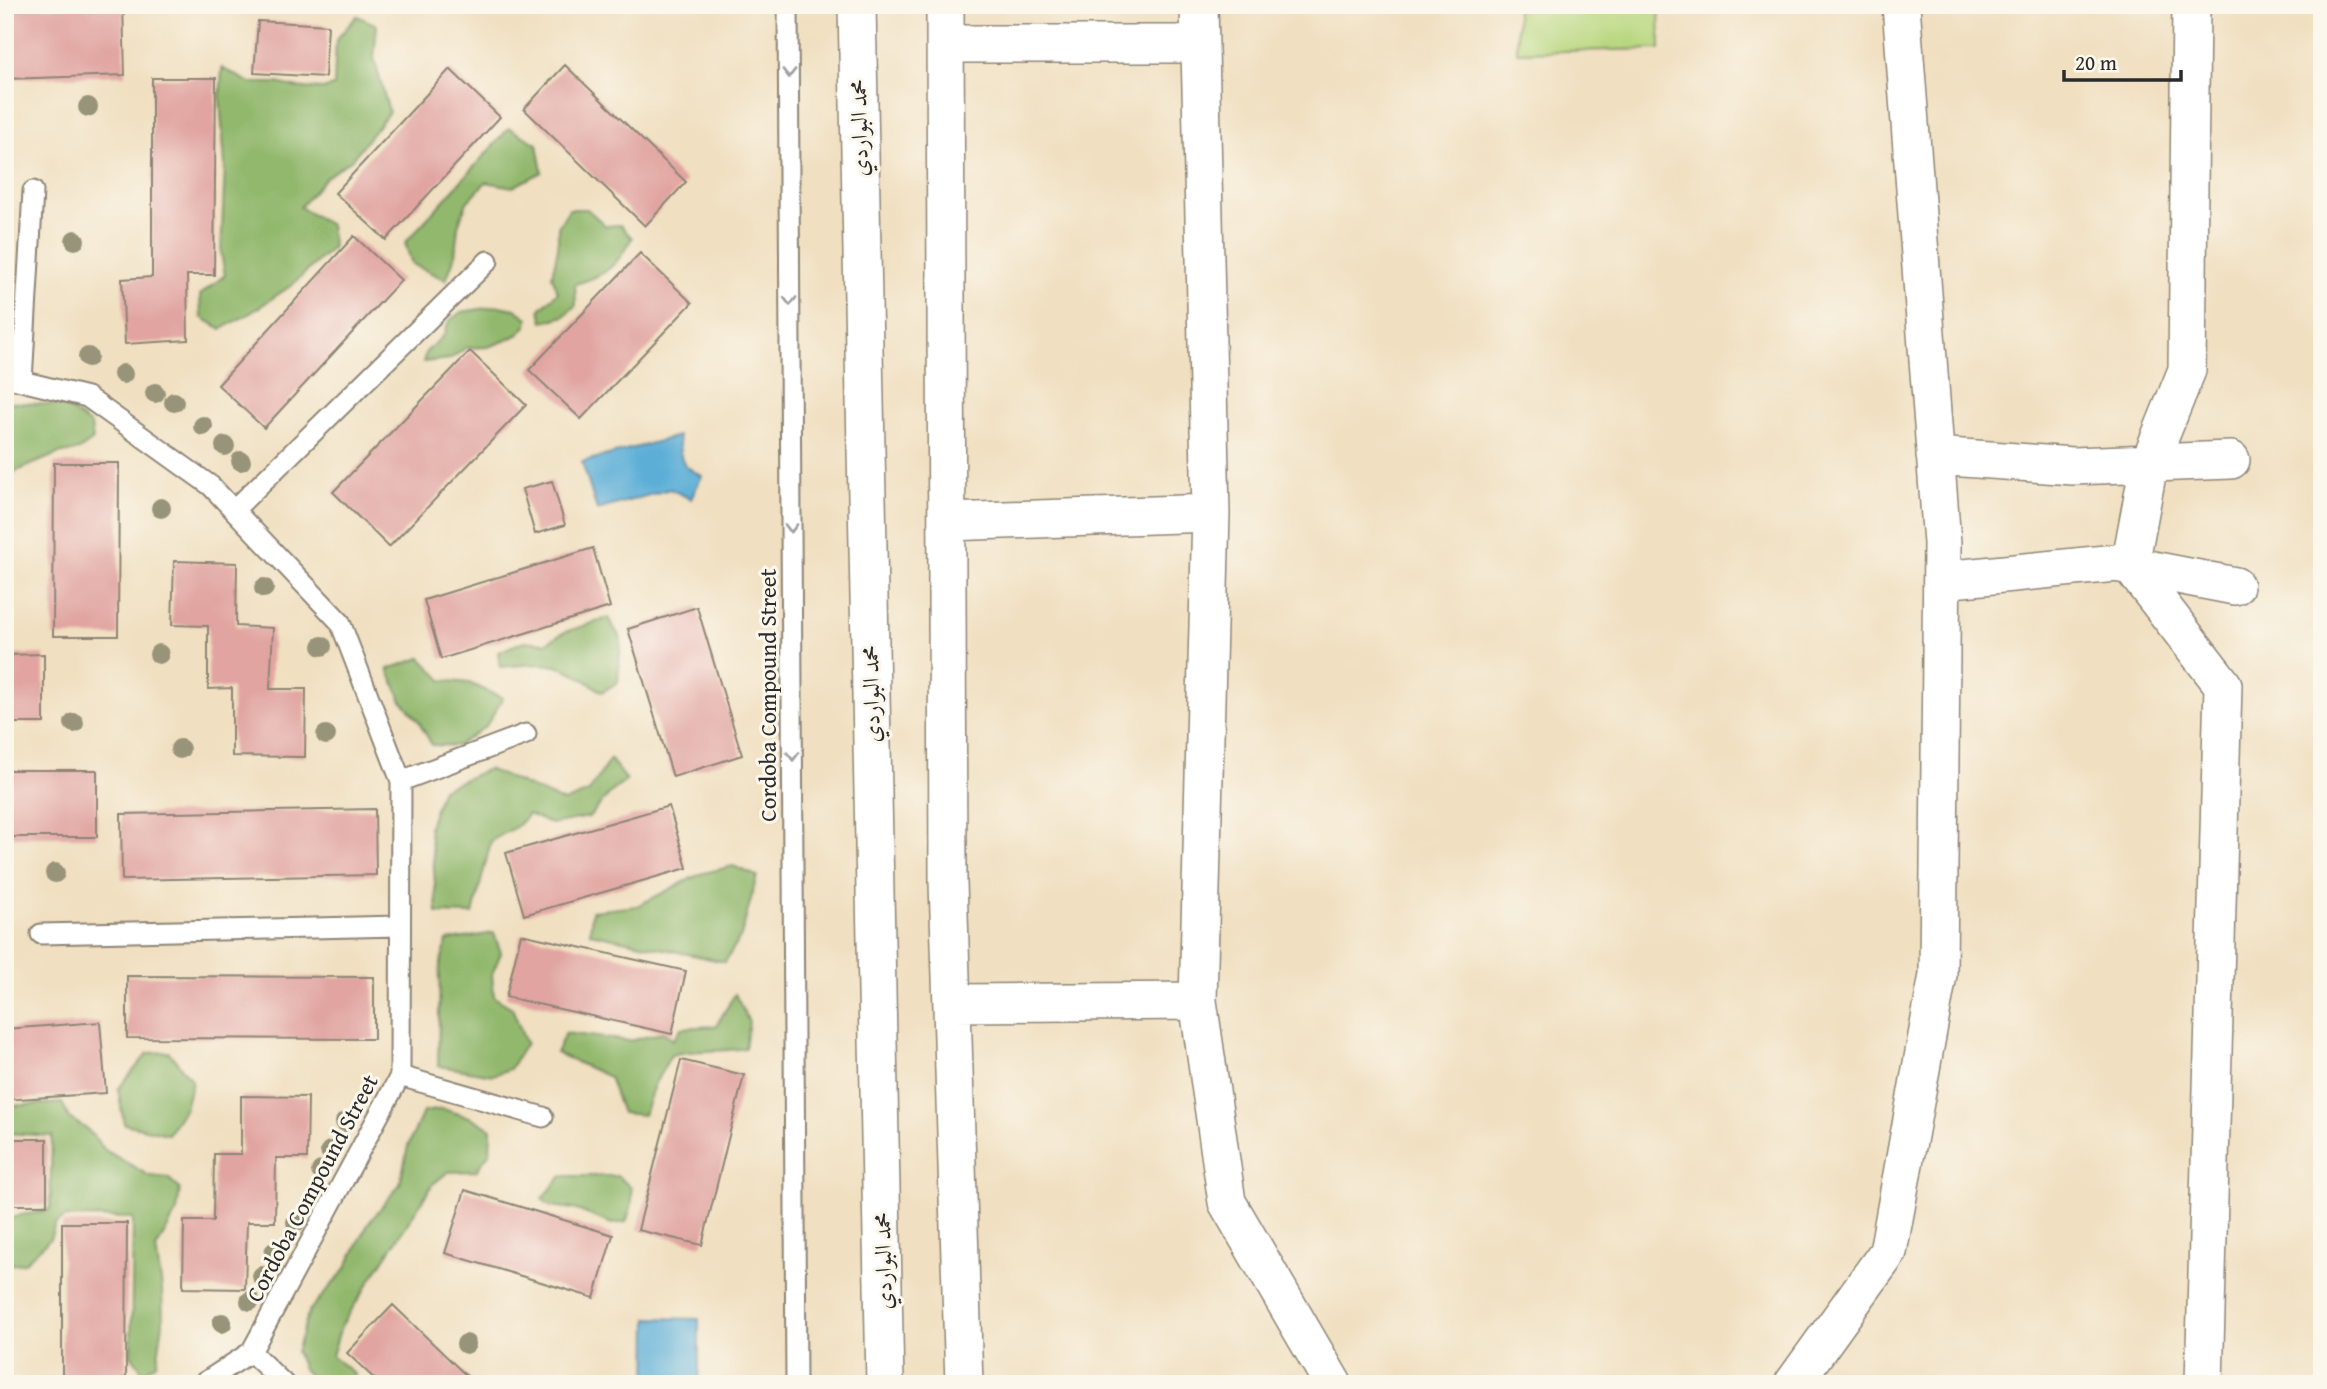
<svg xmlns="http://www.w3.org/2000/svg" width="2327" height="1389" font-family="'Gentium Book Plus',Amiri,serif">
  <rect width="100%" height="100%" fill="#fbf7ec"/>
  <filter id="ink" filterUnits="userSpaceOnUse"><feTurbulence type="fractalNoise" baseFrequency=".0143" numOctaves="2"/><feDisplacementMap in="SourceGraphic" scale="14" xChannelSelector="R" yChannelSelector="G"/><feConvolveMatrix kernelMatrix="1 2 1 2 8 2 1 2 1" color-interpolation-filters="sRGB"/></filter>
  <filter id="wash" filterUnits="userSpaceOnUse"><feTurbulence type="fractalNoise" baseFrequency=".00686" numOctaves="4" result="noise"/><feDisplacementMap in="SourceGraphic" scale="28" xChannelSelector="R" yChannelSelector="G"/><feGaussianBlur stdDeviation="1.57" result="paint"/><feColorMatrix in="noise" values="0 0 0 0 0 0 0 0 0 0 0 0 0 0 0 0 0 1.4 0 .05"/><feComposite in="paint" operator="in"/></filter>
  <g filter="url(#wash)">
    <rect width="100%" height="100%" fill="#f0dfc0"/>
    <!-- green -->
    <path fill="#b8d77e" stroke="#728154" stroke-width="2" d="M1517 5H1659L1660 49 1517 52Z"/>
    <!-- forest -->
    <path fill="#92b86d" stroke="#5e724c" stroke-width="2" d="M357 16 377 25 374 58 389 112 352 159 325 178 300 207 330 225 333 247 292 285 249 314 221 329 201 317 200 295 225 275 221 253 225 165 220 100 222 68 250 83H277L298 88 323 89 334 86 336 40Z
      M509 128 537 144 542 172 513 187 486 182 467 202 458 226 455 256 446 280 412 264 405 243Z
      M569 209H587L606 226 620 225 632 238C617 266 605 276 575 284L576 305 564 316 543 322 540 309 558 292 552 276 558 248V227Z
      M500 306 515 309 528 318 527 325 519 334 507 340 488 347 466 348 450 359 423 362 426 352 444 335 449 321 461 312Z
      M5 402 59 405 72 411 91 425 93 440 79 450 57 454 5 476Z
      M608 618 621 639 618 682 602 692C558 660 553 662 500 667L498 652 524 641 546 643 565 632Z
      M421 658 442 680 469 683 503 698 486 726 457 746 432 745 418 720 402 701 388 669Z
      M610 759 627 780 610 793 589 817 551 824 528 814 517 826 491 841 473 914 437 913 433 855 429 826 442 789 488 769 564 802 589 792Z
      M733 866 757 876 741 936 725 962 590 933 592 911 637 906 700 874Z
      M494 933 501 953 492 974 494 997 512 1008 526 1043 510 1069 493 1075 438 1066 440 965 447 941Z
      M735 994 749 1022 745 1048C718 1053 697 1048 671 1055L654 1085 644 1115 622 1113 609 1077 556 1053 565 1033 630 1041 663 1032 673 1040 681 1028 716 1026Z
      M169 1052 192 1081 185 1108 168 1134 124 1124 118 1089 148 1053Z
      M62 1103 69 1118 87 1129 105 1150 150 1176 168 1178 180 1189 177 1211 156 1249 162 1288 163 1323 157 1363 143 1372 131 1355 133 1218 66 1217 55 1224 50 1239 24 1263 5 1265V1223C18 1211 35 1216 50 1209L52 1136 5 1133V1106Z
      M443 1109 472 1118 491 1129 490 1152 476 1171 448 1172 433 1184 341 1326 332 1356 353 1373 360 1384H317L303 1369 296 1352 309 1311 345 1270 368 1224 400 1184 408 1146 423 1112Z
      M562 1176H617L631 1187 632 1204 626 1222 612 1224 574 1209 551 1206 542 1199Z"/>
    <!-- water -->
    <path fill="#5baed7" stroke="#436c81" stroke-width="2" d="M678 436C681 459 679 465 702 476L691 499 670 489 597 510 582 462Z
      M648 1318 699 1319V1384H647Z"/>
    <g id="blocks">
      <!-- building -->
      <path fill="#e1a4a0" d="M123 5 125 75 5 79V8Z
        M258 21 328 25 325 77 254 73Z
        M565 65 686 182 645 226 524 109Z
        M450 69 500 117 386 240 335 193Z
        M152 78H216L214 275H187L188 340 125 344 122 279 152 277Z
        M354 236 401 280 264 428 218 385Z
        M640 253 692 303 581 419 529 370Z
        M470 351 526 405 389 547 333 492Z
        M54 463H119L118 636H53Z
        M552 481 565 525 535 534 522 489Z
        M593 548 610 607 441 659 424 600Z
        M174 561 237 563 236 626 273 628 270 689H306L305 757 232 756V688L208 689V626L172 625Z
        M697 607 742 755 673 777 628 629Z
        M44 654V723H5V655Z
        M5 770H97V837H5Z
        M669 806 687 868 524 915 506 853Z
        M375 809 376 875 122 880 121 814Z
        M521 934 686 971 672 1034 506 997Z
        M127 976 374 977V1039L127 1038Z
        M100 1022 106 1093 5 1100V1029Z
        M681 1060 744 1075 702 1245 638 1230Z
        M241 1096 308 1097 307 1158H276L275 1222H247L245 1289 183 1288 184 1221H213L214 1154H241Z
        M5 1139H47V1205H5Z
        M465 1190 613 1235 594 1298 445 1253Z
        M62 1223H127L126 1384H62Z
        M393 1305 475 1384H380L347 1353Z"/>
    </g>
  </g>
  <g filter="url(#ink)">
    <use href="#blocks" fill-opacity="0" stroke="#8e8576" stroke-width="2"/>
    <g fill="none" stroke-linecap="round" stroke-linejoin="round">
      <!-- lane casing -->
      <g stroke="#8e8576" stroke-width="23">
        <path id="lane" d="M788 5 796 1384
          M5 377 87 397 211 486 340 622 401 781 400 1076 251 1352 202 1384
          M22 381 33 191
          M234 510 488 261
          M401 781 526 734
          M41 934 400 926
          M400 1076 543 1117
          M251 1352 284 1384"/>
      </g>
      <!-- street casing -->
      <g stroke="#8e8576" stroke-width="40">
        <path id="street" d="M857 5 885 1384
          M945 5 948 882 964 1384
          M1199 5 1211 513 1198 1001 1227 1202 1333 1384
          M2191 5 2187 370 2149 464 2130 565 2223 685 2204 1384
          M946 44H1200
          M1935 456 2073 466 2231 460
          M948 522 1211 513
          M1942 580 2116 563 2235 586
          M952 1003 1198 1001
          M1793 1384 1888 1252 1938 975 1942 543 1901 5"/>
      </g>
      <!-- lane -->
      <use href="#lane" stroke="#fff" stroke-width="19"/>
      <!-- street -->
      <use href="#street" stroke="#fff" stroke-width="37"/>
    </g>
    <!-- trees -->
    <g fill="#97947a">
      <circle cx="88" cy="107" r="10"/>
      <circle cx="75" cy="240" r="10"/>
      <circle cx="88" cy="357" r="10"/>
      <circle cx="123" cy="374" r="10"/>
      <circle cx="155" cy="393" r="10"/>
      <circle cx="174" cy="402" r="10"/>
      <circle cx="203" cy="426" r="10"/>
      <circle cx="225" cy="446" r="10"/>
      <circle cx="241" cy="461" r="10"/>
      <circle cx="161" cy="508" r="10"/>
      <circle cx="264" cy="588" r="10"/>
      <circle cx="322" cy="646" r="10"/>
      <circle cx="159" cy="654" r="10"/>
      <circle cx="74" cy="723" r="10"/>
      <circle cx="326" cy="735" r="10"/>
      <circle cx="180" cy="749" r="10"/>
      <circle cx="55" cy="873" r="10"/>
      <circle cx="345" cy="1122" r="10"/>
      <circle cx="330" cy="1151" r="10"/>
      <circle cx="321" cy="1171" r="10"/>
      <circle cx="296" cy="1222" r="10"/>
      <circle cx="274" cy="1252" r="10"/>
      <circle cx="262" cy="1276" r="10"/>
      <circle cx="250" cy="1301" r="10"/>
      <circle cx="222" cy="1323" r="10"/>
      <circle cx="466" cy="1344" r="10"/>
    </g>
    <!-- one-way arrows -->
    <defs><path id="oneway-chevron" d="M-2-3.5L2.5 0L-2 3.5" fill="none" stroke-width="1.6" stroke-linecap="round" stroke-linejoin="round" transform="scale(1.75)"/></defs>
    <g stroke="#a0a0a0">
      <use href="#oneway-chevron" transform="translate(789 73) rotate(90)"/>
      <use href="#oneway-chevron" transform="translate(790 301) rotate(90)"/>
      <use href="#oneway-chevron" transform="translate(791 528) rotate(90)"/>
      <use href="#oneway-chevron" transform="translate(793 756) rotate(90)"/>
    </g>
  </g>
  <g text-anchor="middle" stroke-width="6" stroke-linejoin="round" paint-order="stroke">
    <!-- street labels -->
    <g font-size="23" fill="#2b2b2b" stroke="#fbf7ec">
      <text transform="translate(859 128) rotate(-91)" y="8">محمد البواردي</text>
      <text transform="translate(871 694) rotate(-91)" y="8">محمد البواردي</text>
      <text transform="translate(768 695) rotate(-90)" y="8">Cordoba Compound Street</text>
      <text transform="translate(312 1188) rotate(-62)" y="8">Cordoba Compound Street</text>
      <text transform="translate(883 1261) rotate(-91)" y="8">محمد البواردي</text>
    </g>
  </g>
  <!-- margin -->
  <rect width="2327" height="1389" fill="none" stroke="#fbf7ec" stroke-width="28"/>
  <!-- scale -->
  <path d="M2064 70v10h117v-10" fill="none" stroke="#2b2b2b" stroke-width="3.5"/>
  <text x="2075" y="70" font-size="21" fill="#2b2b2b" stroke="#fbf7ec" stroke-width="5" paint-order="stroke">20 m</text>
</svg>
